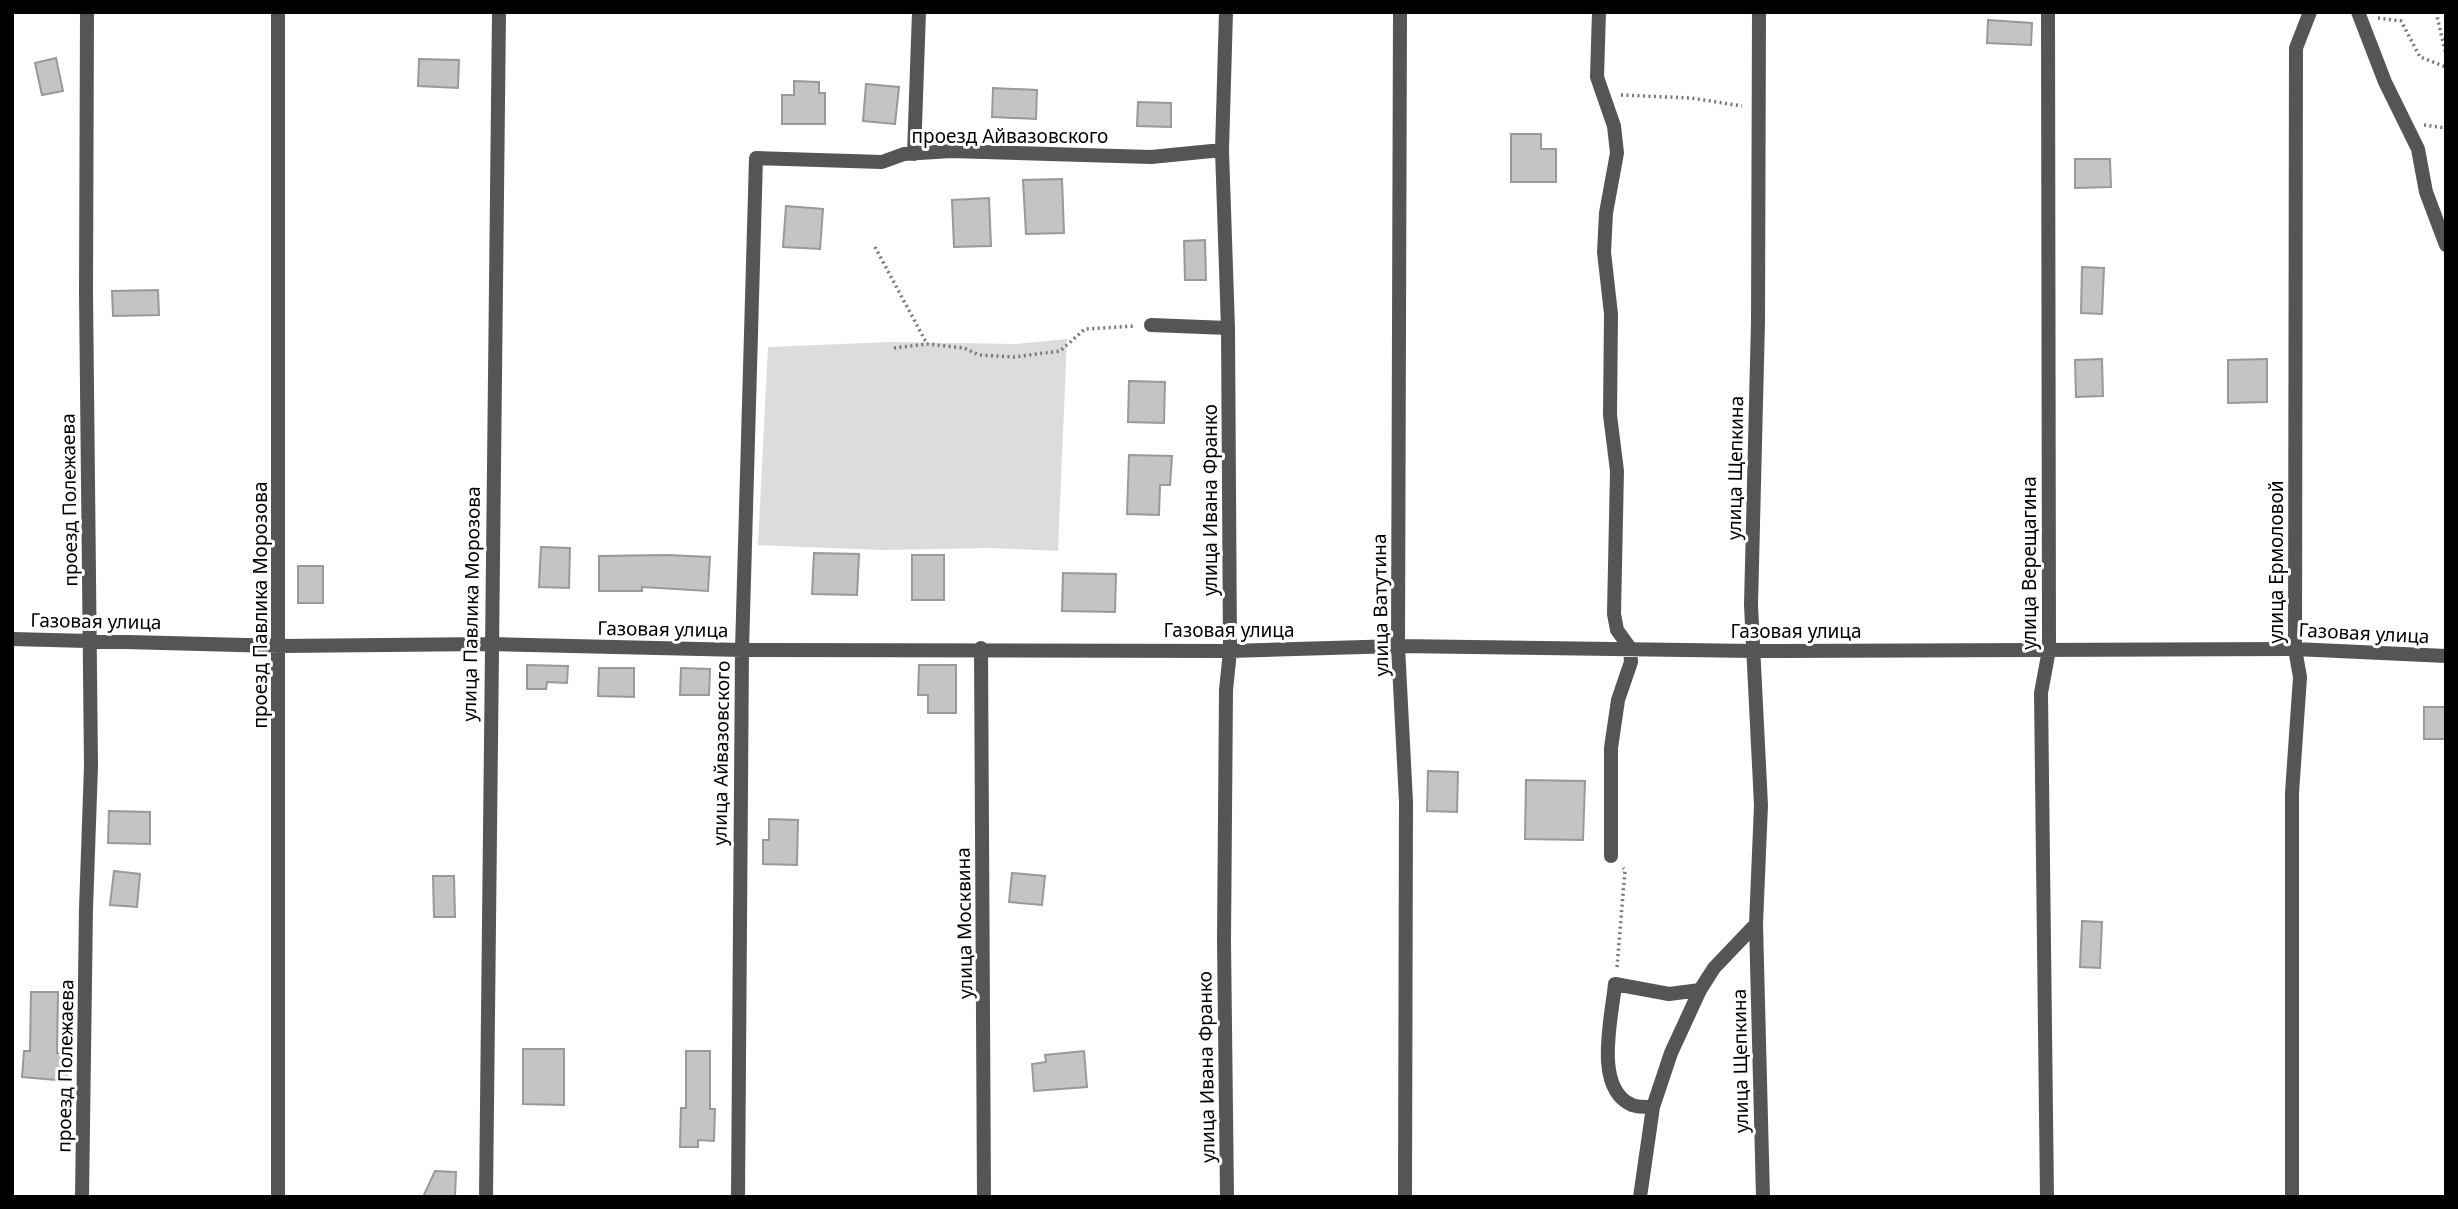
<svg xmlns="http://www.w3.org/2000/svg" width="2458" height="1209" font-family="'Noto Sans',sans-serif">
  <rect width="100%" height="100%" fill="#fff"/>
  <!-- green -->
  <path fill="#dcdcdc" d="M1067 339 1058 551 991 548 881 550 758 545 768 347 892 342 1016 344Z"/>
  <!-- building -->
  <path fill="#c4c4c4" stroke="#999" stroke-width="2" d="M1988 20 2032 23 2031 45 1987 43Z
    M56 58 63 91 42 95 35 63Z
    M419 59 459 60 458 88 418 86Z
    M794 81 819 82V93H825V124H782V95H794Z
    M866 84 899 87 895 124 863 121Z
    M993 88 1037 90 1036 119 992 117Z
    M1138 102 1171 103V127L1137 126Z
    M1511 134H1541V149H1556V182H1511Z
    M2075 159H2110L2111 187 2075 188Z
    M1062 179 1064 233 1026 234 1023 180Z
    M989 198 991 246 954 247 952 200Z
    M786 206 823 209 820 249 783 247Z
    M1205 240 1206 280H1185L1184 241Z
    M2082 267 2104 268 2102 314 2081 313Z
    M158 290 159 315 113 316 112 291Z
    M2102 359 2103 396 2076 397 2075 360Z
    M2267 359V402L2228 403V360Z
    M1129 381 1165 382 1164 423 1128 422Z
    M1129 455 1172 456 1170 485H1160L1159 515 1127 514Z
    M541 547 570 548 569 588 539 587Z
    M814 553 859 554 857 595 812 594Z
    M667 555 710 557 708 591 642 587V591H599V556Z
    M912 555H944V600H912Z
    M298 566H323V603H298Z
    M1063 573 1116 574 1115 612 1062 611Z
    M527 665 568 666 567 683 547 682 546 689H527Z
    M919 665H956V713H928V695H918Z
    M599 668H634V697L598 696Z
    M681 668 710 669 709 695H680Z
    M2424 707H2446V739H2424Z
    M1428 771 1458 772 1457 812 1427 811Z
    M1526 780 1585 781 1583 840 1525 839Z
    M109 811 150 812V844L108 843Z
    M769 819 798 820 797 865 763 864V840H769Z
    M114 871 140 874 137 907 110 905Z
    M1012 873 1045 876 1042 905 1009 902Z
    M433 876H454L455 917H434Z
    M2082 921 2102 922 2100 968 2080 967Z
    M31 992H58L57 1053 69 1054 67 1081 22 1077 24 1051H30Z
    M523 1049H564V1105L523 1104Z
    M686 1051H710V1109H715L714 1141 698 1140V1147H680L681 1108H686Z
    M1084 1051 1087 1087 1034 1091 1032 1064 1046 1062 1045 1055Z
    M435 1171 456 1172 455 1197H423Z"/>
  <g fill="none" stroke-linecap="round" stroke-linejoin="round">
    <!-- path -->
    <path stroke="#777" stroke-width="3.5" stroke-dasharray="2 3.5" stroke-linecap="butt" d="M2436 12 2446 55
      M2378 18 2401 21 2420 57 2446 67
      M1621 95 1691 98 1742 106
      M2424 125 2446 128
      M875 247 927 344
      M894 348 927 344 964 348 979 355 1014 357 1060 351 1085 329 1135 326
      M1617 967 1625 870 1623 868"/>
    <!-- minor -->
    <path stroke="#555" stroke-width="14" d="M1226 12 1222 150 1228 328 1230 651 1226 690 1224 941 1227 1197
      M1400 12 1398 646 1406 802 1405 1197
      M1599 12 1597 77 1614 126 1617 153 1606 213 1604 252 1611 314 1610 415 1617 471 1614 614 1617 630 1630 648 1631 662 1618 700 1611 748V856
      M1759 12 1758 322 1751 605 1761 805 1756 924 1763 1197
      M2358 12 2385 82 2418 149 2426 192 2446 245
      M914 154 919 12
      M1151 325 1228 328
      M12 639 280 646 490 644 742 650 1230 651 1398 646 1755 651 2295 649 2446 656
      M981 648 984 1197
      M1653 1107C1647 1107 1637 1107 1632 1105 1593 1088 1612 1017 1615 984L1669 994 1700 990
      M82 1197 86 909 91 766 86 293 87 12
      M278 1197V12
      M486 1197 499 12
      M738 1197 742 650 756 158 882 162 904 154 951 151 1151 157 1222 150
      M1640 1197 1653 1107 1671 1053 1700 990 1714 968 1756 924
      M2047 1197 2041 693 2049 650 2048 12
      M2292 1197V793L2300 677 2295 649 2296 48 2310 12"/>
  </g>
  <g text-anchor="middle" stroke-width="6" stroke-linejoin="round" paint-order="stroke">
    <!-- street labels -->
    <g font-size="19" fill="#000" stroke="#fff">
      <text x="1010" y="143">проезд Айвазовского</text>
      <text transform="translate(1735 468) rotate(-89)" y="7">улица Щепкина</text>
      <text transform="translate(69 500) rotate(-91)" y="7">проезд Полежаева</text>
      <text transform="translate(1210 500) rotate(-90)" y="7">улица Ивана Франко</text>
      <text transform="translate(2276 562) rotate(-90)" y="7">улица Ермоловой</text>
      <text transform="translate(2029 563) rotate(-90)" y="7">улица Верещагина</text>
      <text transform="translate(471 604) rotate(-89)" y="7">улица Павлика Морозова</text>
      <text transform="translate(260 605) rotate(-90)" y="7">проезд Павлика Морозова</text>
      <text transform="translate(1380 605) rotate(-91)" y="7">улица Ватутина</text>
      <text transform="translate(96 621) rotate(1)" y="7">Газовая улица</text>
      <text transform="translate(663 629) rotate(1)" y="7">Газовая улица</text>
      <text x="1229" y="637">Газовая улица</text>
      <text x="1796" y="638">Газовая улица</text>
      <text transform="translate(2364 633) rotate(3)" y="7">Газовая улица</text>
      <text transform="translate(721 753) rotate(-89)" y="7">улица Айвазовского</text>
      <text transform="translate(964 923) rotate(-91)" y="7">улица Москвина</text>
      <text transform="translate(1740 1061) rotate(-91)" y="7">улица Щепкина</text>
      <text transform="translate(65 1066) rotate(-89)" y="7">проезд Полежаева</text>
      <text transform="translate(1206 1067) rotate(-91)" y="7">улица Ивана Франко</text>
    </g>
  </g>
  <!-- border -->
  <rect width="2458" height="1209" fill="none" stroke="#000000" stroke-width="28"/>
</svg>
